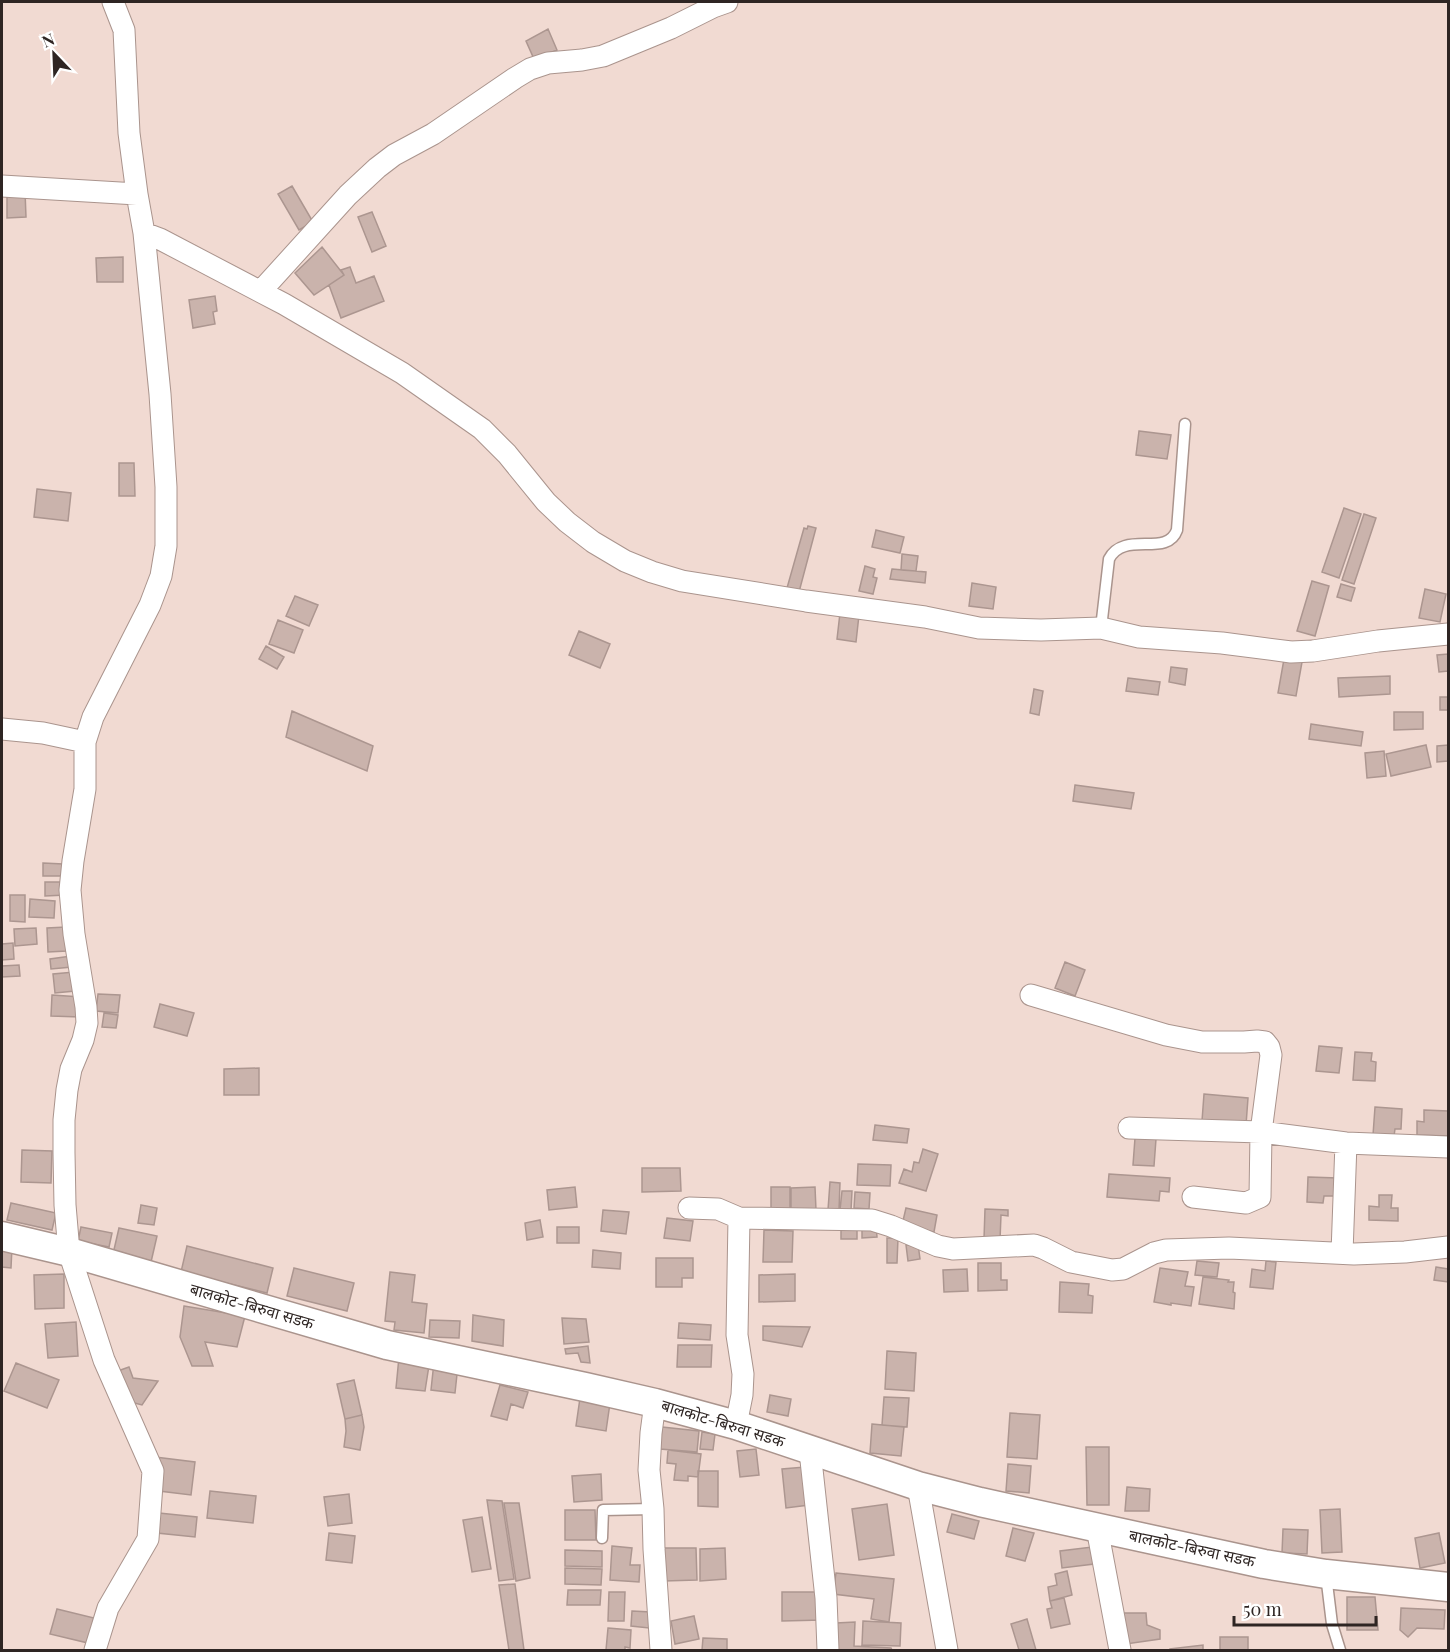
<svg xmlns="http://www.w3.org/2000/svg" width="1450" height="1652" font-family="'Playfair Display','Noto Sans Devanagari',serif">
  <rect width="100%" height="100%" fill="#f1dad2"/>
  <!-- building -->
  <path fill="#cab3ac" stroke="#ac9690" stroke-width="1.5" d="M548 29 557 50 534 59 526 41Z
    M292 186 313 222 299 230 278 194Z
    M7 191H25L26 217 7 218Z
    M372 212 386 246 372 252 358 217Z
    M322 247 344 275 314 295 295 273Z
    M123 257V282H97L96 258Z
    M350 267 356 283 374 276 384 301 341 318 329 285 344 275 341 270Z
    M215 296 217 311 213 312 215 324 193 328 189 300Z
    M1139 431 1171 435 1167 459 1136 455Z
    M119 463H134L135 496H119Z
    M37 489 71 493 68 521 34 517Z
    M1344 508 1361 514 1339 578 1322 572Z
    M1364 514 1376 518 1354 584 1342 580Z
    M808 526 816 528 799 592 787 588 804 528 807 529Z
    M876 530 904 537 900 553 872 547Z
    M902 554 918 556 916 571 901 570Z
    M865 566 875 569 873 577 877 578 873 594 859 591Z
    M892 569 926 572 925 583 890 579Z
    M1312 581 1329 586 1315 636 1297 631Z
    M972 583 996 587 993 609 969 606Z
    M1341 584 1355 588 1351 601 1337 597Z
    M1425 589 1446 594 1440 622 1419 618Z
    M295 596 318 605 309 626 286 616Z
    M840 613 859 615 856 642 837 639Z
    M278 620 303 630 294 653 269 644Z
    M579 631 610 644 600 668 569 655Z
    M266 646 284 657 277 669 259 659Z
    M1448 654V671L1439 672 1437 655Z
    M1284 659 1302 662 1296 696 1278 693Z
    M1171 667 1187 669 1185 685 1169 682Z
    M1390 676V694L1339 697 1338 678Z
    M1128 678 1160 682 1158 695 1126 691Z
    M1034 689 1043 691 1039 715 1030 713Z
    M1440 697H1448V710H1440Z
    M292 711 373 746 367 771 286 737Z
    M1394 712H1423V729L1394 730Z
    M1311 724 1363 732 1361 746 1309 739Z
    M1426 745 1431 767 1391 776 1386 754Z
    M1448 745V761L1437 762V746Z
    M1384 751 1386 776 1367 778 1365 753Z
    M1075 785 1134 793 1131 809 1073 801Z
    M43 863 63 864V876H43Z
    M45 882H66V895L45 896Z
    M10 895H25V922L10 921Z
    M30 899 55 901 54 918 29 917Z
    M66 927 67 951 48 952 47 928Z
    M36 928 37 944 15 946 14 929Z
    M13 943 14 959 2 960V944Z
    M71 956 72 967 51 969 50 959Z
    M1065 962 1085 970 1075 996 1055 988Z
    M19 965 20 976 2 977V966Z
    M74 972 75 991 55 993 53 974Z
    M98 994 120 995 118 1013 96 1011Z
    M52 995 81 997 80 1017 51 1016Z
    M160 1004 194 1013 187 1036 154 1027Z
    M104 1013 118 1015 116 1028 102 1027Z
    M1319 1046 1342 1048 1339 1073 1316 1071Z
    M1355 1052 1372 1053 1371 1061 1376 1062 1375 1081 1353 1080Z
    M259 1068V1095H224V1069Z
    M1204 1094 1248 1098 1246 1125 1202 1121Z
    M1375 1107 1402 1109 1401 1129H1395L1394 1136 1373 1135Z
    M1424 1110 1448 1111V1136L1417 1135V1121L1424 1122Z
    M875 1125 909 1129 907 1143 873 1140Z
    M1135 1138 1156 1139 1154 1166 1133 1165Z
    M923 1149 938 1154 926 1191 899 1183 904 1169 912 1172 914 1162 919 1163Z
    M22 1150 52 1151 51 1183 21 1182Z
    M858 1164 891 1165 890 1186 857 1185Z
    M642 1168H680L681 1191 642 1192Z
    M1109 1174 1170 1178 1169 1192 1160 1191 1159 1201 1107 1197Z
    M1308 1177 1338 1178 1337 1196H1324L1323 1203 1307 1202Z
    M830 1182 840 1183 839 1210H828Z
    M575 1187 577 1207 549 1210 547 1190Z
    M771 1187H790V1210H771Z
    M815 1187 816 1210 791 1211V1188Z
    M842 1191H852L851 1211 840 1210Z
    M855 1192 870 1193 869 1209 854 1208Z
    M1379 1195H1392L1391 1208H1398V1221L1369 1220V1206L1379 1207Z
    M11 1203 56 1213 52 1230 7 1220Z
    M141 1205 157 1208 154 1225 138 1223Z
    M906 1208 937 1215 934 1232 902 1225Z
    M985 1209 1008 1210V1216L1001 1215 1000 1240 984 1239Z
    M603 1210 629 1212 626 1234 601 1231Z
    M667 1218 693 1221 690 1241 664 1238Z
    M540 1220 543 1237 527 1240 525 1223Z
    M841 1224H857V1239H841Z
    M876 1224 877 1237 862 1238V1225Z
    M81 1227 112 1233 109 1247 78 1241Z
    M557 1227H579V1243H557Z
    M119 1228 157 1236 151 1262 113 1254Z
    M764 1230 793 1231 792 1262H763Z
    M887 1238H898L897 1263H887Z
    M918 1244 920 1259 908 1261 906 1245Z
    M2 1246 12 1247 11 1268 2 1267Z
    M187 1246 273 1268 267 1293 181 1272Z
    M593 1250 621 1253 620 1269 592 1267Z
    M656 1258H693V1278H682V1287H656Z
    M1197 1261 1219 1263 1217 1277 1195 1275Z
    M1266 1261 1276 1262 1273 1289 1250 1287 1252 1269 1265 1271Z
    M978 1263H1001V1280H1007V1290L978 1291Z
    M1436 1267 1448 1269V1282L1434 1280Z
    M294 1268 354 1283 347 1311 287 1296Z
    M1160 1268 1188 1272 1185 1286 1194 1287 1191 1306 1171 1303V1305L1154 1302Z
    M967 1269 968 1291 944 1292 943 1270Z
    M390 1272 415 1275 412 1302 427 1304 424 1333 394 1330 395 1322 385 1321Z
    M64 1274V1308L35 1309 34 1275Z
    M795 1274V1301L759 1302V1275Z
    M1203 1277 1229 1280 1228 1282H1234L1233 1292 1235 1293 1234 1309 1199 1304Z
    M1060 1282 1089 1284 1088 1295 1093 1296 1092 1313 1059 1312Z
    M184 1306 245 1316 237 1347 205 1342 213 1366H192L180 1337Z
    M473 1315 504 1320 503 1346 472 1341Z
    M562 1318 586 1319 589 1342 564 1344Z
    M430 1320 460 1321 459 1338 429 1337Z
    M76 1322 78 1356 48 1358 45 1324Z
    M679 1323 711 1325 710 1340 678 1338Z
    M763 1326 810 1327 802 1347 763 1340Z
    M678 1345H712L711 1367H677Z
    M588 1346 590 1363 581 1362 578 1353 566 1354 565 1349Z
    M887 1351 916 1353 914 1391 885 1389Z
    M399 1357 430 1359 425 1391 396 1388Z
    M434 1362 458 1365 455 1393 431 1390Z
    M16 1363 59 1380 47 1408 4 1391Z
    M129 1367 133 1378 158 1381 142 1405 127 1401 115 1372Z
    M354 1380 362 1415 345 1419 337 1384Z
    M500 1385 528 1392 523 1408 511 1404 507 1420 491 1416Z
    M770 1395 791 1399 788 1416 767 1412Z
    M884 1397 909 1398 907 1427 882 1425Z
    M580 1398 610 1403 606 1431 576 1426Z
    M1010 1413 1040 1415 1037 1459 1007 1457Z
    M362 1415 364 1427 360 1450 344 1447 346 1431 345 1419Z
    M872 1424 904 1427 901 1456 870 1453Z
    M662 1427 699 1431 697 1452 660 1449Z
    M702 1432 715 1434 713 1450 700 1449Z
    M1086 1447H1109V1505H1087Z
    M756 1449 759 1475 740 1477 737 1451Z
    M668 1450 701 1454 698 1477 688 1476V1481L674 1480 676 1464 667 1463Z
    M155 1457 195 1462 191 1495 151 1490Z
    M1008 1464 1031 1466 1029 1493 1006 1491Z
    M805 1467 809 1505 786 1508 782 1469Z
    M698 1471H718V1507L698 1506Z
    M601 1474 602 1500 574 1502 572 1476Z
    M1127 1487 1150 1489 1149 1511H1125Z
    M210 1491 256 1496 253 1523 207 1518Z
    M349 1494 352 1523 328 1526 324 1497Z
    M487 1500 502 1501 514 1579 499 1581Z
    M504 1503H519L530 1578 516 1581Z
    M887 1504 894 1555 859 1560 852 1509Z
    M1340 1509 1342 1552 1322 1553 1320 1510Z
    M565 1510H595L596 1540H565Z
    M159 1513 197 1517 195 1537 157 1533Z
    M952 1514 979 1521 974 1539 947 1532Z
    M482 1517 491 1569 472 1572 463 1520Z
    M1013 1528 1034 1533 1025 1561 1006 1556Z
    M1283 1529 1308 1530 1307 1554 1282 1553Z
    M329 1533 355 1536 352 1563 326 1560Z
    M1439 1533 1445 1563 1420 1568 1415 1538Z
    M612 1546 632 1548 630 1565H640L639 1582 610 1580Z
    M1092 1547 1094 1564 1062 1568 1060 1551Z
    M664 1548H696L697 1580 664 1581Z
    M725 1548 726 1579 700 1581V1549Z
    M565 1550 602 1551V1567L565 1566Z
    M565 1568 602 1569 601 1585 565 1584Z
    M1067 1571 1072 1595 1050 1601 1048 1587 1057 1585 1055 1574Z
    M836 1573 894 1579 889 1622 871 1619 874 1599 833 1594Z
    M515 1584 524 1650H509L499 1585Z
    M568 1590H601L600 1605H567Z
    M609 1592H625L624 1621H608Z
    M782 1592H818L822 1620 782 1621Z
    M1347 1597H1375L1378 1630H1347Z
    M1064 1598 1070 1624 1051 1628 1047 1609 1052 1608 1050 1601Z
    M1401 1608 1445 1610 1444 1629 1417 1628 1408 1637 1400 1630Z
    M57 1609 94 1618 88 1643 50 1634Z
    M632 1611 651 1612 649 1628 631 1626Z
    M1123 1613H1146L1147 1625 1160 1630V1639L1126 1644Z
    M694 1616 699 1639 675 1644 671 1621Z
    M1027 1619 1036 1650H1019L1011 1624Z
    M863 1621 901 1623 900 1646 862 1645Z
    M855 1622 854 1646 891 1648 892 1650H836V1623Z
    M608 1628 631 1630 630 1648 625 1647V1650H606Z
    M1220 1637H1248V1650H1220Z
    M703 1638 727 1639V1650H702Z
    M1203 1645V1650H1170V1649Z"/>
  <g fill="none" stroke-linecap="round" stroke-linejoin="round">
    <!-- lane casing -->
    <g stroke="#aa948d" stroke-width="13">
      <path id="lane" d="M1101 628 1109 559C1124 530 1167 558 1177 530L1185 424
        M602 1538 603 1510 653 1509
        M1326 1575 1332 1624 1340 1650"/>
    </g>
    <!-- street casing -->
    <g stroke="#aa948d" stroke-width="23">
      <path id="street" d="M113 2 124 30 129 133 137 194
        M2 186 137 194 144 233 160 239 284 304 402 373 482 429 507 454 546 502 567 522 593 542 625 561 652 572 682 581 806 601 925 617 979 628 1041 630 1101 628 1139 637 1222 643 1291 652 1313 651 1378 641 1448 634
        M261 291 348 195 377 168 394 155 433 134 515 78 530 69 548 63 582 60 603 56 671 28 713 7 727 2
        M2 729 43 733 85 742
        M1031 995 1166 1035 1202 1042H1244L1257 1041 1265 1042 1269 1047 1271 1055 1261 1132 1260 1197 1246 1203 1193 1197
        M1129 1128 1261 1132 1346 1143 1448 1147
        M689 1208 718 1209 739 1218 872 1220 891 1226 938 1246 953 1249 1034 1245 1043 1248 1071 1262 1112 1270 1123 1269 1154 1253 1166 1250 1229 1248 1354 1254 1405 1252 1448 1247
        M1342 1253 1346 1143
        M655 1403 651 1433 649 1470 653 1509 654 1549 661 1650
        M736 1425 742 1395 743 1374 737 1335 739 1218
        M810 1451 826 1598 828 1650
        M918 1486 947 1650
        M1097 1528 1120 1650
        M95 1650 108 1608 148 1539 153 1471 104 1360 69 1252 65 1205 64 1153V1120L67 1090 71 1069 83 1040 87 1023 86 1007 74 934 70 890 73 861 85 789V742L93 717 150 605 161 576 166 546V487L160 394 144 233"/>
    </g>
    <!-- secondary casing -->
    <g stroke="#aa948d" stroke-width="31">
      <path id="secondary" d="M2 1236 69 1252 387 1345 585 1387 655 1403 736 1425 918 1486 980 1502 1264 1564 1326 1574 1448 1587"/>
    </g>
    <!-- lane -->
    <use href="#lane" stroke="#fff" stroke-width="10"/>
    <!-- street -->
    <use href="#street" stroke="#fff" stroke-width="21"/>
    <!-- secondary -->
    <use href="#secondary" stroke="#fff" stroke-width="28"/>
  </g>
  <g text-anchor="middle" stroke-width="4.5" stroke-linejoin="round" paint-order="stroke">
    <!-- street labels -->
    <g font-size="16" fill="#2e2523" stroke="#fff">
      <text transform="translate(252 1306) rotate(16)" y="6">बालकोट-बिरुवा सडक</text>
      <text transform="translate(723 1423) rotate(17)" y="6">बालकोट-बिरुवा सडक</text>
      <text transform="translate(1192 1548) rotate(12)" y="6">बालकोट-बिरुवा सडक</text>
    </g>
  </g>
  <!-- border -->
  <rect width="1450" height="1652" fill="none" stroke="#2e2523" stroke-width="6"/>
  <!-- north arrow -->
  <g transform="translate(54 54) rotate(337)" stroke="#ffffff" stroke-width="4.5" paint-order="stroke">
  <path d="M0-4.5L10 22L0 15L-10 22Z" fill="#2e2523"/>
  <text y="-9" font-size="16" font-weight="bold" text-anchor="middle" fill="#2e2523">N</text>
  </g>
  <!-- scale -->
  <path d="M1234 1616v9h142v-9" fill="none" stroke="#2e2523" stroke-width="3"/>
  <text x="1243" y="1616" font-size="18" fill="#2e2523" stroke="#ffffff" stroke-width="4.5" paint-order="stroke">50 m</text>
</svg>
